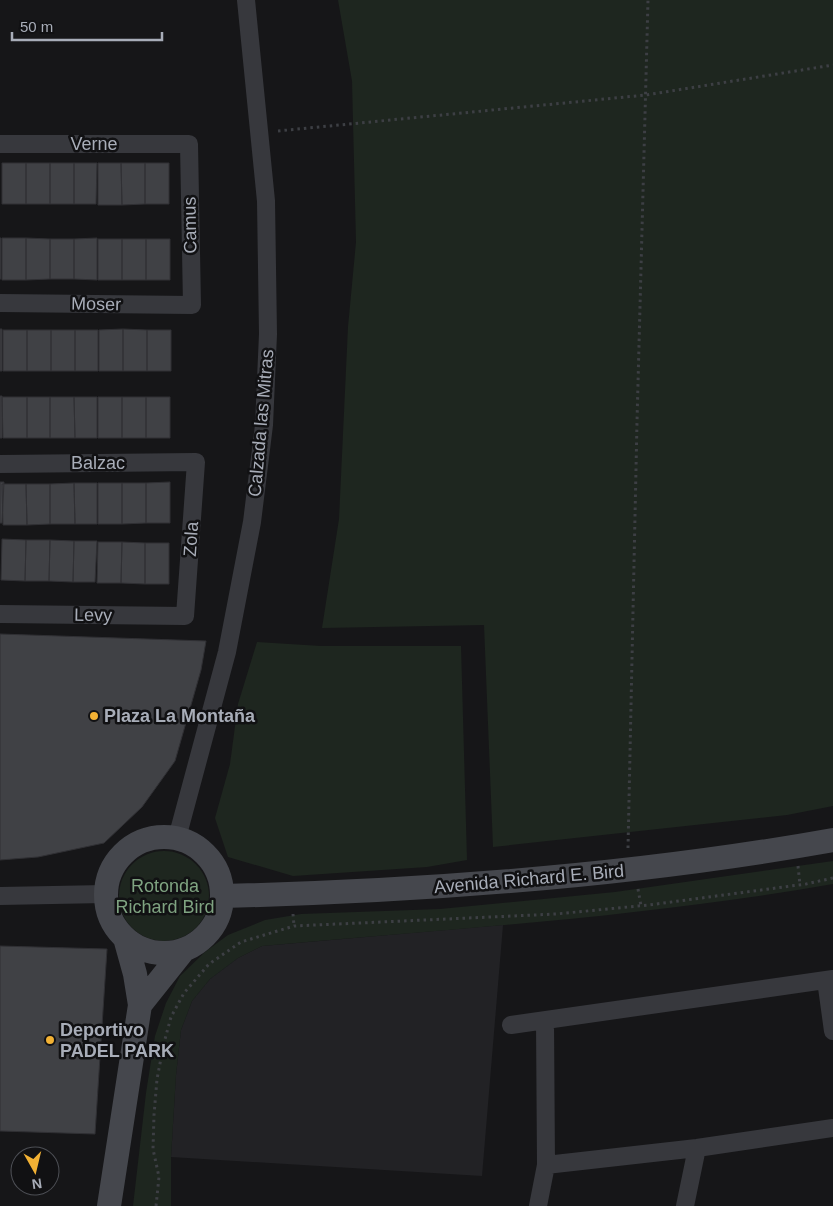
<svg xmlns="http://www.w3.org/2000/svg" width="833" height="1206" font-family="Arial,sans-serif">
  <rect width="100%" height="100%" fill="#161618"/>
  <!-- built -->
  <path fill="#222225" d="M503 925 482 1176 171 1157 176 1075 181 1030 192 1001 210 979 238 958 262 946Z"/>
  <!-- green -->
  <path fill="#1e261f" d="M338 0H833V806L787 815 493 847 484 625 322 628 339 519 348 327 356 242 352 81Z
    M257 642 321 646H461L467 860 427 867 293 876 228 857 215 818 230 764 238 704Z
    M119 896a45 45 0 1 1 90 0a45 45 0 1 1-90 0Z
    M833 861V884C644 917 452 929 262 946L238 958 210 979 192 1001 181 1030 176 1075 171 1157V1206H133L146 1093 155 1036 166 1003 180 976 205 952 228 935 265 920 301 914 440 909 615 892Z"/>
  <!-- building -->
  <path fill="#404145" stroke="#303034" d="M2 163H26V204H2Z
    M26 163H50V204H26Z
    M50 163H74V204H50Z
    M74 163H97L96 204H74Z
    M98 163H121L122 205H98Z
    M121 163H145V204L122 205Z
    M145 163H169V204H145Z
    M0 238H1V279H0Z
    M2 238H26V280H2Z
    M26 238 50 239V279L26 280Z
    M97 238V280L74 279V239Z
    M50 239H74V279H50Z
    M98 239H122V280H98Z
    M122 239H146V280H122Z
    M146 239H170V280H146Z
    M0 329H2V371H0Z
    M123 329 147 330V371H123Z
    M123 329V371H99V330Z
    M3 330H27V371H3Z
    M27 330H51V371H27Z
    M51 330H75V371H51Z
    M75 330H98V371H75Z
    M147 330H171V371H147Z
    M0 396H2V438H0Z
    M2 397H27V438H3Z
    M27 397H50V438H27Z
    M50 397H74L75 438H50Z
    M74 397H97V438H75Z
    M98 397H122V438H98Z
    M122 397H146V438H122Z
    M146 397H170V438H146Z
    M0 482H4L2 523H0Z
    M170 482V523H146V483Z
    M74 483 75 524H50V484Z
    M74 483H97V524H75Z
    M98 483H122V524H98Z
    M122 483H146V523L122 524Z
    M2 484H26L27 525H3Z
    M26 484H50V524L27 525Z
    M2 539 26 540 25 581 1 580Z
    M26 540H50L49 581H25Z
    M50 540 74 541 73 582 49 581Z
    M74 541H97L95 582H73Z
    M98 542H122L121 583H97Z
    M122 542 145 543V584L121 583Z
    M145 543H169V584H145Z
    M0 634 206 641 201 670 175 761 142 807 104 843 38 857 0 860Z
    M0 946 107 949 95 1134 0 1131Z"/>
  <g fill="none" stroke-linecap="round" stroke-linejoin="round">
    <!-- path -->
    <path stroke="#3d3f44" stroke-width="3" stroke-dasharray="2.5 4" stroke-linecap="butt" d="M278 131 646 95 833 65
      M628 848 637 422 648 0
      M798 866 800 885
      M638 889 641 906
      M293 914 294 926
      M156 1206 159 1177 153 1149 154 1115 157 1079 164 1043 171 1017 184 993 209 964 241 942 294 926 556 914 649 905 806 884 833 878"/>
    <!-- street -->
    <path stroke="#37383d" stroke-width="18" d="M0 144H189L192 305 0 303
      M0 464 196 462 185 616 0 614
      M177 838 227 652 252 522 264 425 268 334 266 201 246 0
      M0 896 105 894
      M826 980 833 1031
      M511 1025 833 979
      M546 1165 697 1148 833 1128
      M538 1206 546 1165 545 1021
      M685 1206 697 1148"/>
    <!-- secondary -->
    <path stroke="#45474d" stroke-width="24" d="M106 895a58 58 0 1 1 116 0a58 58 0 1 1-116 0Z
      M223 896C427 891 632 876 833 840
      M140 1005 183 951
      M109 1206 140 1005 135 974 125 938"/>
  </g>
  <!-- markers -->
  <g fill="#f2b134" stroke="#111113" stroke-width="2">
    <circle cx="94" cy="716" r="5"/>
    <circle cx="50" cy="1040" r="5"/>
  </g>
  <g text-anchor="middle" stroke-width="5" stroke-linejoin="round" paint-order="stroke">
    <!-- street labels -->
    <g font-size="18" fill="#a8adb8" stroke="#111113">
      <text x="94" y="150">Verne</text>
      <text transform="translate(190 225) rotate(-91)" y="6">Camus</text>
      <text transform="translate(96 304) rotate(1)" y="6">Moser</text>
      <text transform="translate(261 423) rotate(-85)" y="6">Calzada las Mitras</text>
      <text x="98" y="469">Balzac</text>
      <text transform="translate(191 539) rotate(-86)" y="6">Zola</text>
      <text transform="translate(93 615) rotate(1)" y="6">Levy</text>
      <text transform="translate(529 879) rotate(-5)" y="6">Avenida Richard E. Bird</text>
    </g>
    <!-- poi labels -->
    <g font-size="18" font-weight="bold" fill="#a8adb8" stroke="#111113" text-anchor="start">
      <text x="104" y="722">Plaza La Montaña</text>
      <text x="60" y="1036">Deportivo<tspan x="60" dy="21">PADEL PARK</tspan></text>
    </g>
    <!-- park labels -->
    <g font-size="18" fill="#7fa381" stroke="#111113">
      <text x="165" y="892">Rotonda<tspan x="165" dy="21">Richard Bird</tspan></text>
    </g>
  </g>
  <!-- north arrow -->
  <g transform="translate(35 1171) rotate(172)"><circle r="24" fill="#111113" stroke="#4d4f55"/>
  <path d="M0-4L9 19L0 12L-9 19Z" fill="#f2b134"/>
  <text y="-8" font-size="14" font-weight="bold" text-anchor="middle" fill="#a8adb8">N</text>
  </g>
  <!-- scale -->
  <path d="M12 32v8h150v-8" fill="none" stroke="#a8adb8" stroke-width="2.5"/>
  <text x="20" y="32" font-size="15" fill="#a8adb8" stroke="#111113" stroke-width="4" paint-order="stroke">50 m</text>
</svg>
